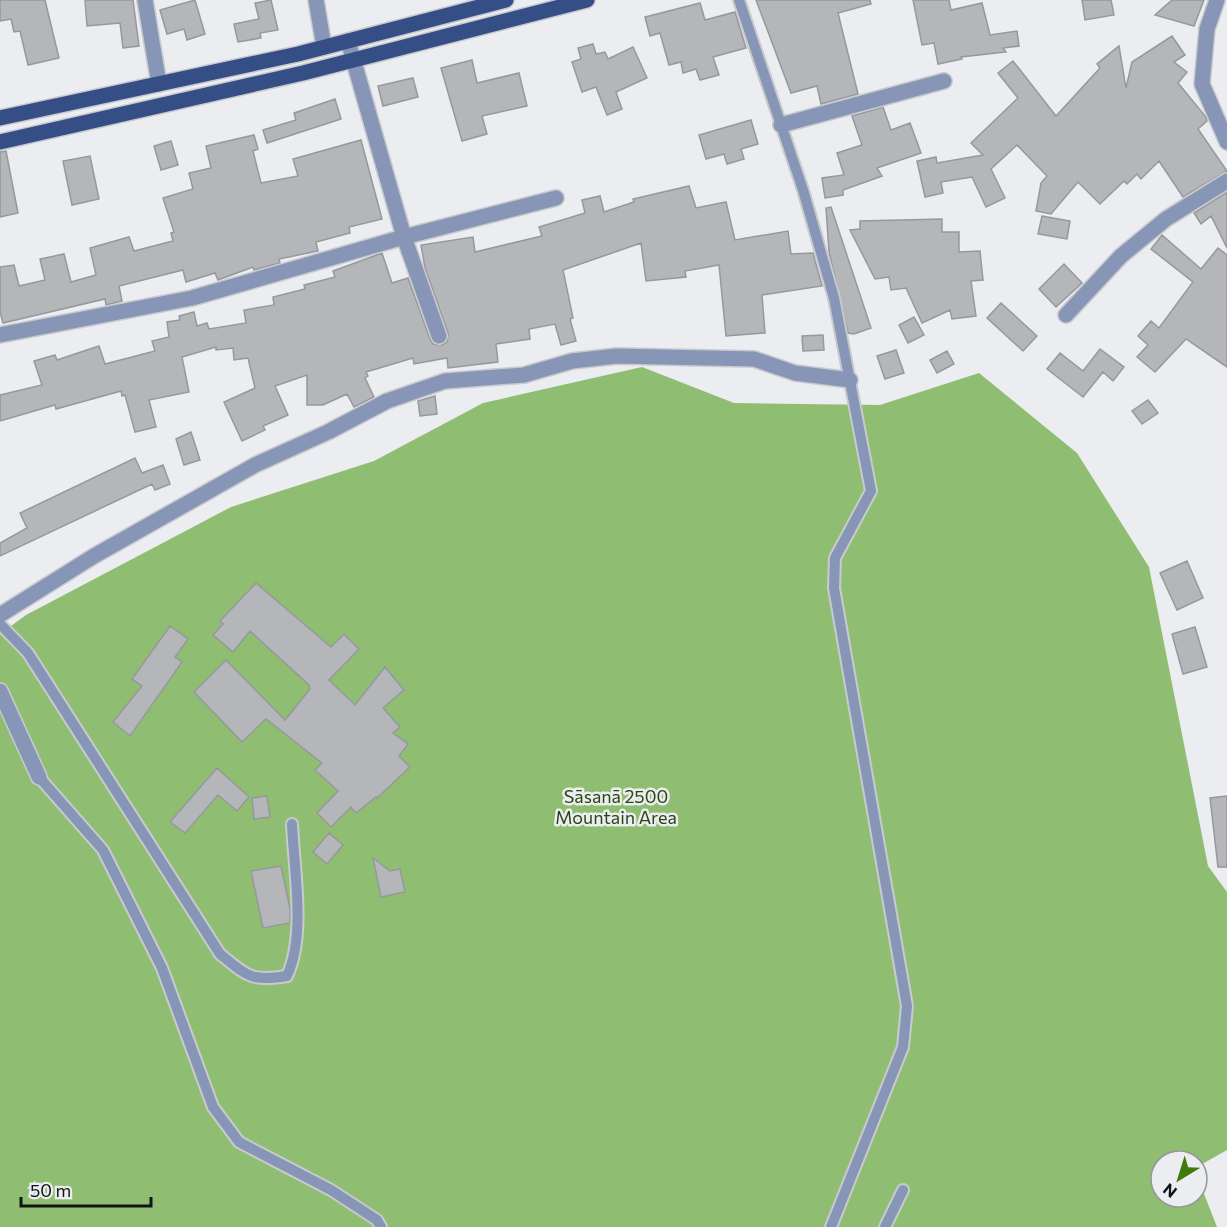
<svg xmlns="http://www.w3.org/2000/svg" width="1227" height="1227" font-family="Commissioner,sans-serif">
  <rect width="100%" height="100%" fill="#ebedf1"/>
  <!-- forest -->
  <path fill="#8fbe72" d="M642 367 734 403 880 405 979 373 1077 453 1149 567 1208 866 1227 892V1150L1197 1167V1161H1161V1197H1197V1176L1217 1227H0V634L26 615 231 507 374 461 483 403Z"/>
  <!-- building -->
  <path fill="#b4b6ba" stroke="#96989c" stroke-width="1.5" d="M0 0H45L59 58 28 65 20 31 14 32 11 19 0 21Z
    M85 0H133L139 46 123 48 120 23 87 26Z
    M195 0 205 34 187 40 184 29 167 34 160 10Z
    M271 0 278 30 260 33 261 38 238 42 234 24 259 19 255 3Z
    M756 0H870L871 4 838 13 858 94 821 104 817 86 791 93Z
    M913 0H949L951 10 982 3 990 35 1017 31 1019 46 1003 48 1006 52 961 57 962 59 938 64 934 43 922 45Z
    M1082 0H1111L1114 15 1085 20Z
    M1172 0H1204L1194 26 1155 15Z
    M700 3 705 20 735 12 746 48 713 57 719 75 700 80 696 69 683 73 681 62 669 65 660 33 650 36 645 17Z
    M1172 36 1185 55 1174 62 1187 72 1178 83 1206 117 1207 121 1198 129 1227 171 1183 197 1159 161 1141 179 1137 174 1127 184 1124 181 1100 204 1078 182 1051 214 1036 211 1041 183 1047 176 1017 145 991 169 1005 198 986 207 972 177 941 182 943 193 925 197 917 161 936 157 937 163 983 155 971 143 1018 98 998 73 1013 61 1056 116 1100 68 1097 64 1119 46 1126 88 1132 62Z
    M593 44 596 54 605 52 608 59 633 47 647 78 616 92 622 109 607 115 596 87 582 92 572 62 581 59 578 48Z
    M472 60 477 83 519 73 527 106 482 116 487 134 462 141 441 68Z
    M413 78 418 97 383 106 378 86Z
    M335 99 341 119 267 143 263 130 296 120 294 113Z
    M883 107 891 130 910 123 921 153 877 168 882 176 843 190V195L825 198 822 178 844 175 837 153 862 145 852 116Z
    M751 120 758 144 741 149 744 159 727 164 724 154 706 159 699 135Z
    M254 135 258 149 253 151 261 183 298 176 293 159 361 140 382 219 349 227 350 233 316 242 318 251 279 259 280 263 254 270 253 267 218 280 215 273 186 282 183 270 119 286 122 301 106 305 105 299 3 323 0 312V267L14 265 19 286 45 280 40 259 64 254 71 282 96 275 90 248 129 237 134 251 173 241 171 233 174 232 163 198 193 189 189 173 211 168 206 146Z
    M171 141 178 165 161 170 154 146Z
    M6 151 18 213 0 217V152Z
    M90 156 99 199 72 205 63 161Z
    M689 186 696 208 726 202 735 240 788 231 791 254 813 253 822 286 762 295 765 333 726 336 719 265 685 271 686 277 646 281 641 243 563 270 573 318 570 319 576 341 561 345 555 324 529 329 530 339 496 344 498 362 448 368 447 358 414 364 413 358 366 372 368 376 365 378 374 397 354 407 347 394 323 405H307V375L275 386 288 415 263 426 265 430 242 441 224 402 255 388 248 358 234 360 233 348 216 350V347L182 357 189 392 149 400 156 427 135 432 125 395 122 396 121 391 56 409 55 405 0 421V395L42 385 34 361 55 355 57 360 99 346 105 364 155 351 152 341 169 337 167 322 180 320 179 316 194 312 197 326 207 323 209 329 246 323 244 310 274 305 273 297 305 289 304 285 335 277 333 271 382 253 392 283 408 278 430 339 433 344 442 345 447 342 448 333 425 268 421 245 473 237 475 252 542 236 539 227 585 213 582 200 600 196 604 212 634 202 633 199Z
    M1227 192V248L1211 216 1201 224 1194 213Z
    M831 207 871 328 854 334 848 333 829 252 826 208Z
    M1042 216 1070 221 1067 239 1038 234Z
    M942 219V232H959V252L980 251 983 280 971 281 976 316 952 319 950 310 922 323 906 288 891 290 889 277 875 279 850 230 860 229V221Z
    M1162 235 1201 269 1218 248 1227 255V367L1186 339 1155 372 1137 357 1148 345 1138 336 1151 321 1159 328 1193 282 1151 249Z
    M1064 264 1082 283 1056 307 1039 289Z
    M1001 303 1037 336 1023 351 987 318Z
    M914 317 924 335 908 343 899 325Z
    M823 335 824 350 803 351 802 336Z
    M1100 349 1124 367 1113 381 1103 372 1083 397 1047 369 1060 353 1083 371Z
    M896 350 904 373 885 379 877 356Z
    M947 351 954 364 937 373 930 360Z
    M435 396 437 414 420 416 418 401Z
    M1148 400 1158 413 1142 424 1132 411Z
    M191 432 200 460 184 465 176 439Z
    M135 458 142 473 163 465 170 484 155 490 152 484 0 556V543L27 528 20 513Z
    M1187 561 1203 598 1177 610 1160 573Z
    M256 583 331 647 344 634 359 649 329 680 355 705 385 667 404 690 383 708 400 727 393 733 408 744 399 756 410 767 377 798 376 797 356 813 351 807 331 827 317 813 338 791 315 770 322 763 266 719 242 742 194 692 226 660 285 720 310 689 309 685 250 631 233 652 213 635 223 624 220 621Z
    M170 626 188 639 175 657 182 662 130 736 113 722 142 686 132 679Z
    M1195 627 1207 667 1183 674 1172 634Z
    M217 768 249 797 237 811 218 795 185 833 170 822Z
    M267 796 270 817 254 819 252 798Z
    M1227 796V867H1218L1210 798Z
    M329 833 343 845 327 864 313 852Z
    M373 858 390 871 400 869 405 892 381 897Z
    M281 866 290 908V923L263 928 251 871Z"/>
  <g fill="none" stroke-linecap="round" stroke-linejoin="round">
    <!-- service casing -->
    <g stroke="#c8cace" stroke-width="14">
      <path id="service" d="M739 0 803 190 834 298 871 491 835 558 834 588 907 1006 903 1047 831 1227
        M0 624 28 653 220 954C247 976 251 982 287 976 306 935 294 870 292 824
        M39 777 103 850 162 968 213 1107 239 1142 331 1190 377 1220 381 1227
        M885 1227 903 1190"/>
    </g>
    <!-- minor casing -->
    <g stroke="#c8cace" stroke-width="18">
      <path id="minor" d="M145 0 159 84
        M316 0 324 47
        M1217 0 1207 29 1202 84 1227 142
        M348 41 404 237 439 336
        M781 125 944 81
        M1066 315 1121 256 1166 219 1227 181
        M0 335 192 298 404 237 556 198
        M0 615 94 556 255 465 328 432 387 401 445 381 524 375 572 361 617 356 754 359 795 373 850 380
        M0 691 39 777"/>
    </g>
    <!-- primary casing -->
    <g stroke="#c8cace" stroke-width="18">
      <path id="primary" d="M0 118 298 54 506 0
        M0 142 303 73 587 0"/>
    </g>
    <!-- service -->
    <use href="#service" stroke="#8796b7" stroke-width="10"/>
    <!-- minor -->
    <use href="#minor" stroke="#8796b7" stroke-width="15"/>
    <!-- primary -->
    <use href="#primary" stroke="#364e86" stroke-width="15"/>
  </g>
  <g text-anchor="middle" stroke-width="5" stroke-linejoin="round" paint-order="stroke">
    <!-- park labels -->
    <g font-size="18" fill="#284611" stroke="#ebedf1">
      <text x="616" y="803">Sāsanā 2500<tspan x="616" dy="21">Mountain Area</tspan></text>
    </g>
  </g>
  <!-- north arrow -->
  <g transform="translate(1179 1179) rotate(218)"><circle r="28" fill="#ebedf1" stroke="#949699" stroke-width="1.5"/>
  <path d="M0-4.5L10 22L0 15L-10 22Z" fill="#437a0e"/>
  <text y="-9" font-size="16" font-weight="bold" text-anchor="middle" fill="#121315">N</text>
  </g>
  <!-- scale -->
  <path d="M21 1197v9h130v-9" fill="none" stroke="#121315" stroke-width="3"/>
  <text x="30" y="1197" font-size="18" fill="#121315" stroke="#ebedf1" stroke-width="4.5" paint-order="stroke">50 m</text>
</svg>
